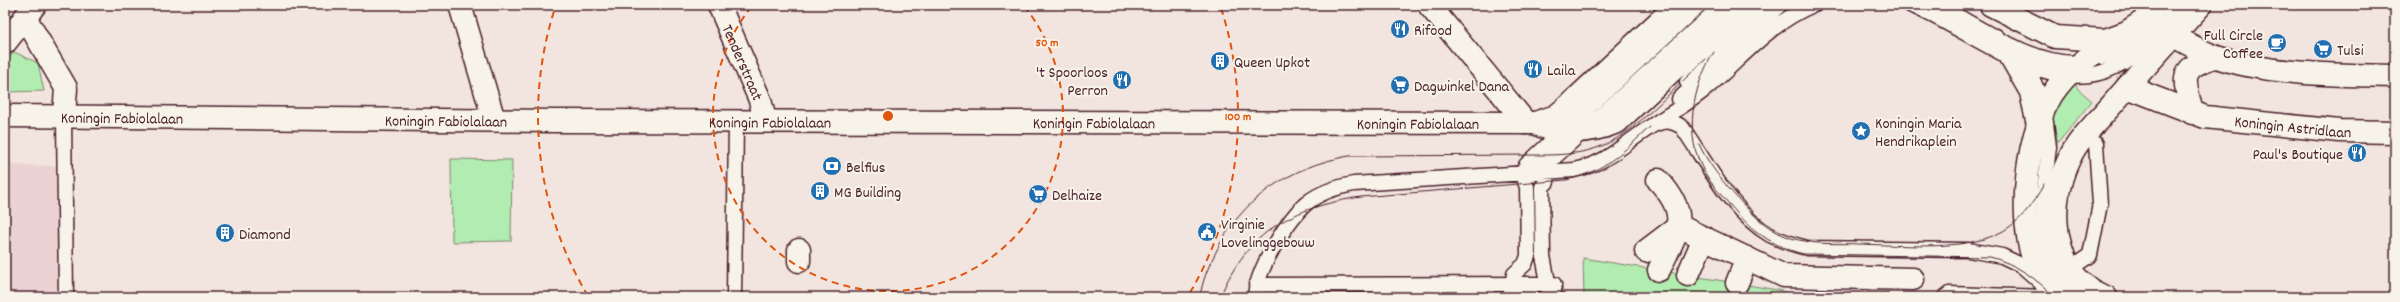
<svg xmlns="http://www.w3.org/2000/svg" width="2400" height="302" font-family="Dekko,sans-serif">
  <rect width="100%" height="100%" fill="#f2e4de"/>
  <filter id="ink" filterUnits="userSpaceOnUse"><feTurbulence type="fractalNoise" baseFrequency=".025" numOctaves="2"/><feDisplacementMap in="SourceGraphic" scale="8" xChannelSelector="R" yChannelSelector="G"/><feConvolveMatrix kernelMatrix="1 2 1 2 8 2 1 2 1" color-interpolation-filters="sRGB"/></filter>
  <g filter="url(#ink)">
    <!-- built -->
    <path fill="#edd2d3" d="M5 165 60 166V297H5Z"/>
    <!-- green -->
    <path fill="#b1ecb0" stroke="#7e866e" d="M14 52 38 63 44 91 7 92 5 87V63Z
      M2073 83H2075L2078 89 2092 101 2058 143 2050 117Z
      M451 159 512 160 511 241 452 242Z
      M1583 258 1778 290 1801 297H1584Z"/>
    <g fill="none" stroke-linecap="round" stroke-linejoin="round">
      <!-- lane casing -->
      <g stroke="#4a1f2b" stroke-width="17">
        <path id="lane" d="M1910 5C1970 28 2049 101 2115 67 2144 53 2165 28 2186 5
          M1938 5C1977 26 2038 69 2083 62
          M1996 36 2027 65 2044 107 2049 147 2043 199 2044 246 2056 279 2072 297
          M2004 53 2027 93 2035 130
          M2103 57C2132 46 2153 27 2173 5
          M1687 82 1706 59 1763 5
          M1679 99 1780 5
          M64 116 66 297
          M1656 124C1666 120 1673 121 1682 127 1707 163 1731 212 1770 235 1782 241 1795 245 1807 248L1968 250 2002 256 2021 265 2039 281
          M1526 165 1699 5
          M1545 166 1713 13 1727 5
          M2070 269 2090 255 2100 204 2096 144
          M1256 285 1554 284V297
          M1465 285V297
          M1530 285V297
          M734 297 736 120
          M1255 297C1256 271 1288 218 1308 202 1321 192 1337 187 1354 184L1574 170C1606 163 1615 151 1640 134 1662 118 1687 105 1708 87 1742 58 1770 23 1813 5
          M1281 297V285
          M1301 297V285
          M1417 297V285
          M1440 297V285
          M1487 297V285
          M1511 297 1514 274 1525 264 1528 256 1527 187 1522 174C1525 163 1533 160 1543 164L1548 172 1547 182 1542 187 1543 256 1548 282 1549 293
          M1945 297 1949 294 2043 297"/>
      </g>
      <!-- street casing -->
      <g stroke="#4a1f2b" stroke-width="25">
        <g id="street">
          <path id="s1" d="M719 5 760 100 765 120"/>
          <path d="M1429 5 1526 123"/>
          <path d="M25 17 66 88 64 116"/>
          <path d="M2174 36C2186 43 2200 51 2214 56 2266 75 2340 75 2395 76"/>
          <path d="M5 43 35 5"/>
          <path id="s2" d="M2127 87 2205 117 2339 131 2395 132"/>
          <path d="M2192 113C2185 80 2176 69 2214 57"/>
          <path d="M1658 180C1692 217 1677 230 1659 270"/>
          <path d="M799 250V261"/>
          <path d="M1646 251 1679 226 1784 276 1913 279"/>
          <path d="M1688 275 1704 238"/>
          <path d="M1737 283 1747 258"/>
        </g>
      </g>
      <!-- secondary casing -->
      <g stroke="#4a1f2b" stroke-width="25">
        <g id="secondary">
          <path d="M460 5 494 120"/>
          <path d="M1991 5 2055 37 2105 40 2127 32 2142 22 2158 5"/>
          <path id="s3" d="M5 116 556 121 1535 123 1556 116 1568 106 1677 5"/>
          <path d="M1535 123C1557 136 1594 132 1617 122L1742 5"/>
          <path d="M2055 297C2048 287 2041 277 2036 266 2016 220 2026 125 2058 86 2077 62 2102 48 2127 32"/>
          <path d="M2106 297C2082 289 2068 272 2061 248 2052 218 2056 185 2070 157 2079 138 2096 123 2110 107 2139 73 2170 39 2201 5"/>
        </g>
      </g>
      <!-- lane -->
      <use href="#lane" stroke="#f7f3e8" stroke-width="14"/>
      <!-- street -->
      <use href="#street" stroke="#f7f3e8" stroke-width="22"/>
      <!-- secondary -->
      <use href="#secondary" stroke="#f7f3e8" stroke-width="22"/>
      <!-- tram -->
      <path stroke="#4a1f2b" stroke-width="1" d="M1714 52C1692 87 1683 136 1705 173 1712 185 1721 195 1730 205 1750 229 1772 247 1804 254L1990 257C2017 264 2035 278 2055 297
        M1699 144C1710 170 1753 221 1779 233 1787 237 1796 240 1805 241 1822 245 1842 243 1859 244 1900 245 1958 251 1995 235 2019 225 2032 205 2044 184
        M1200 297C1202 282 1208 267 1215 254 1240 199 1291 166 1349 156L1543 155C1567 155 1591 153 1612 141 1642 125 1679 83 1706 59
        M1220 297C1247 231 1293 207 1361 197L1566 180C1604 172 1623 152 1650 127"/>
    </g>
  </g>
  <!-- distance rings -->
  <g fill="none" stroke="#e0560e" stroke-width="2" stroke-dasharray="7 5">
    <path d="M1024 6A175 175 0 1 1 752 6"/>
    <path d="M588 296A350 350 0 0 1 555 8M1221 8A350 350 0 0 1 1188 296"/>
  </g>
  <!-- icons -->
  <defs>
    <g id="restaurant-disc" transform="scale(1)"><circle r="9.5" fill="#1f6fb2" stroke="#f7f3e8"/><path d="M-5-6h1v4h1v-4h1v4h1v-4h1v5L-1.5 .5V6h-2V.5L-5-1ZM5-6V6H3V1.5H1.5Q1.5-4 5-6Z" fill="#fff"/></g>
    <g id="cafe-disc" transform="scale(1)"><circle r="9.5" fill="#1f6fb2" stroke="#f7f3e8"/><path d="M-5.5-4.5H6V0H3Q3 3.5 0 3.5H-2.5Q-5.5 3.5-5.5 0ZM3-3.2v2h1.7v-2ZM-6 4.5H4V6H-6Z" fill="#fff"/></g>
    <g id="supermarket-disc" transform="scale(1)"><circle r="9.5" fill="#1f6fb2" stroke="#f7f3e8"/><path d="M-6-5.5h2.5l.6 2H6L4.5 2H-2.5L-4.4-4H-6ZM-1.5 3.2a1.3 1.3 0 1 0 .1 0ZM3 3.2a1.3 1.3 0 1 0 .1 0Z" fill="#fff"/></g>
    <g id="building-disc" transform="scale(1)"><circle r="9.5" fill="#1f6fb2" stroke="#f7f3e8"/><path d="M-4-6H4V6H1V3H-1V6H-4ZM-2.5-4.3h1.7v1.8h-1.7ZM.8-4.3h1.7v1.8H.8ZM-2.5-1h1.7V.8h-1.7ZM.8-1h1.7V.8H.8Z" fill="#fff"/></g>
    <g id="sight-disc" transform="scale(1)"><circle r="9.5" fill="#1f6fb2" stroke="#f7f3e8"/><path d="M0-6L1.8-2.2L6-1.7L2.9 1.2L3.7 5.4L0 3.3L-3.7 5.4L-2.9 1.2L-6-1.7L-1.8-2.2Z" fill="#fff"/></g>
    <g id="bank-disc" transform="scale(1)"><circle r="9.5" fill="#1f6fb2" stroke="#f7f3e8"/><path d="M-6-4H6V4H-6ZM0-2.3a2.3 2.3 0 1 0 0 4.6a2.3 2.3 0 1 0 0-4.6Z" fill="#fff"/></g>
    <g id="civic-disc" transform="scale(1)"><circle r="9.5" fill="#1f6fb2" stroke="#f7f3e8"/><path d="M-.6-6.5H3V-4.5H.6V-3L4-1V1h2V6H-6V1h2V-1L-.6-3ZM-1.2 2.5V6h2.4V2.5Z" fill="#fff"/></g>
  </defs>
  <g fill-rule="evenodd">
    <use href="#restaurant-disc" x="1400" y="29"/>
    <use href="#cafe-disc" x="2277" y="43"/>
    <use href="#supermarket-disc" x="2323" y="49"/>
    <use href="#building-disc" x="1220" y="61"/>
    <use href="#restaurant-disc" x="1533" y="69"/>
    <use href="#restaurant-disc" x="1122" y="80"/>
    <use href="#supermarket-disc" x="1400" y="85"/>
    <use href="#sight-disc" x="1861" y="131"/>
    <use href="#restaurant-disc" x="2357" y="153"/>
    <use href="#bank-disc" x="832" y="166"/>
    <use href="#building-disc" x="820" y="191"/>
    <use href="#supermarket-disc" x="1038" y="194"/>
    <use href="#civic-disc" x="1207" y="232"/>
    <use href="#building-disc" x="225" y="233"/>
  </g>
  <g text-anchor="middle" stroke-width="4" stroke-linejoin="round" paint-order="stroke">
    <!-- poi labels -->
    <g font-size="16" fill="#4a1f2b" stroke="#f7f3e8" text-anchor="start">
      <text x="1414" y="35">Rifood</text>
      <text x="2263" y="40" text-anchor="end">Full Circle<tspan x="2263" dy="18">Coffee</tspan></text>
      <text x="2337" y="55">Tulsi</text>
      <text x="1234" y="67">Queen Upkot</text>
      <text x="1547" y="75">Laila</text>
      <text x="1108" y="77" text-anchor="end">'t Spoorloos<tspan x="1108" dy="18">Perron</tspan></text>
      <text x="1414" y="91">Dagwinkel Dana</text>
      <text x="1875" y="128">Koningin Maria<tspan x="1875" dy="18">Hendrikaplein</tspan></text>
      <text x="2343" y="159" text-anchor="end">Paul's Boutique</text>
      <text x="846" y="172">Belfius</text>
      <text x="834" y="197">MG Building</text>
      <text x="1052" y="200">Delhaize</text>
      <text x="1221" y="229">Virginie<tspan x="1221" dy="18">Lovelinggebouw</tspan></text>
      <text x="239" y="239">Diamond</text>
    </g>
    <!-- street labels -->
    <g font-size="16" fill="#4a1f2b" stroke="#f7f3e8">
      <text dy="6" stroke="none"><textPath href="#s1" startOffset="62">Tenderstraat</textPath></text>
      <text dy="6" stroke="none"><textPath href="#s3" startOffset="117">Koningin Fabiolalaan</textPath></text>
      <text dy="6" stroke="none"><textPath href="#s3" startOffset="441">Koningin Fabiolalaan</textPath></text>
      <text dy="6" stroke="none"><textPath href="#s3" startOffset="765">Koningin Fabiolalaan</textPath></text>
      <text dy="6" stroke="none"><textPath href="#s3" startOffset="1089">Koningin Fabiolalaan</textPath></text>
      <text dy="6" stroke="none"><textPath href="#s3" startOffset="1413">Koningin Fabiolalaan</textPath></text>
      <text dy="6" stroke="none"><textPath href="#s2" startOffset="172">Koningin Astridlaan</textPath></text>
    </g>
  </g>
  <circle cx="888" cy="116" r="6" fill="#e0560e" stroke="#f7f3e8" stroke-width="2"/>
  <g font-size="12" text-anchor="middle" font-weight="bold" fill="#e0560e" stroke="#f7f3e8" stroke-width="4" stroke-linejoin="round" paint-order="stroke">
    <text x="1047" y="46">50 m</text>
    <text x="1238" y="120">100 m</text>
  </g>
  <!-- margin -->
  <rect width="2400" height="302" fill="none" stroke="#f7f3e8" stroke-width="20"/>
  <rect x="10" y="10" width="2380" height="282" fill="none" stroke="#4a1f2b" stroke-width="1.5" filter="url(#ink)"/>
</svg>
